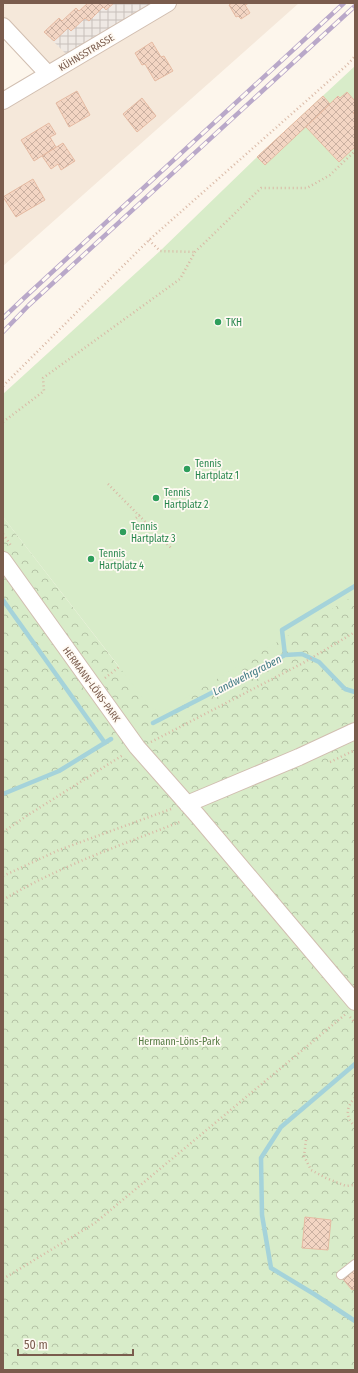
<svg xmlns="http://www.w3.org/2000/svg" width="358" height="1373" font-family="'Fira Sans Condensed',sans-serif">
  <defs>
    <pattern id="industrial-grid" width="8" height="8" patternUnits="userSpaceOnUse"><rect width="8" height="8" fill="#efe9e4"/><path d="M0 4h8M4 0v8" fill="none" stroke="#c7c0bb"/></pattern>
    <pattern id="forest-crowns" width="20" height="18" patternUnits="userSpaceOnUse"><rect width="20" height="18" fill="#d8ecc9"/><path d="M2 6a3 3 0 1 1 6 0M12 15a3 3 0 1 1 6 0" fill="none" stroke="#b4c2a5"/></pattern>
    <pattern id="building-cross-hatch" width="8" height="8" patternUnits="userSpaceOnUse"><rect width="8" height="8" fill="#f3d5c3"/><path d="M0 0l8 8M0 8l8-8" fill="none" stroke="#cab0a1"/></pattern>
  </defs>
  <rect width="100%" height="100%" fill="#fdf6ec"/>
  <!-- residential -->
  <path fill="#f5e8da" d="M3 3H299L3 266V95L38 74 3 37Z"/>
  <!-- industrial -->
  <path fill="url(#industrial-grid)" d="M88 3H153L72 60 44 32 59 18 62 21 76 8 80 11Z"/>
  <!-- forest -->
  <path fill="url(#forest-crowns)" d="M3 517 119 667 355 567V1370H3Z"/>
  <!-- pitch -->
  <path fill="#d8ecc9" d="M355 66V595L164 711 151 708 3 517V394L160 251 257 157Z"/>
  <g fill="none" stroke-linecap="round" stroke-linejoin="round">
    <!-- stream -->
    <path stroke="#a5d3da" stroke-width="4.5" d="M3 600 105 743
      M285 655 302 654 319 662 345 689 355 692
      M153 723 285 655 282 630 355 586
      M3 794 59 771 111 739
      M355 1064 281 1127 261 1158 262 1215 271 1268 314 1294 355 1321"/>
  </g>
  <!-- building -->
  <path fill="url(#building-cross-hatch)" stroke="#e6bba3" d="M88 3H114L106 10 103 7 89 21 85 18 71 31 68 28 54 41 44 32 59 18 62 21 76 8 79 11Z
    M232 3H249L245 5 250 13 241 19 238 16 236 17 229 5Z
    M152 42 161 57 164 56 173 71 155 81 145 64 142 65 135 53Z
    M77 91 90 115 69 127 56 103Z
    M347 92 355 101V111L353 113 355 115V147L339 162 306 127 338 96 340 98Z
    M323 96 330 104 265 165 257 157Z
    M142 98 156 116 137 132 123 114Z
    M49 123 56 134 50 137 56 147 34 161 21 140Z
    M63 143 75 161 61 170 58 164 51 169 42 156Z
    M33 179 45 200 16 217 3 197Z
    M305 1217 331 1220 328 1250 302 1248Z
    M355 1268V1288L352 1290 342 1278Z"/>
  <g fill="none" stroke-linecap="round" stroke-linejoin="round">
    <!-- lane casing -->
    <g stroke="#d1beb0" stroke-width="10">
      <path id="lane" d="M341 1275 355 1264"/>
    </g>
    <!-- street casing -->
    <g stroke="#d1beb0" stroke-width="18">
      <path id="street" d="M3 26 48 74
        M3 101 168 3
        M3 560 137 747 197 815 355 1002
        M187 804 299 757 355 731"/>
    </g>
    <!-- path -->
    <path stroke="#d9b8a5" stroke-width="2.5" stroke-dasharray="1 3" stroke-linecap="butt" d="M149 240 160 251 195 252
      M3 386 149 240 347 65 355 56
      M3 422 44 391 43 378 180 279 195 252 261 188H307L330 175 355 151
      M108 484 171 548
      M136 518 142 513
      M3 534 12 547
      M105 678 119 667
      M151 742 303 663 355 632
      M330 762 355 750
      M3 832 28 815 123 755
      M3 876 59 850 171 809
      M3 900C59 866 122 845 182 821
      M350 1017 355 1023
      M355 1098C346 1106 345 1118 355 1126
      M306 1140 304 1156 311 1170 326 1178 346 1186 355 1185
      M3 1279 95 1223 347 1013"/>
    <!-- lane -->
    <use href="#lane" stroke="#fff" stroke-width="8"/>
    <!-- street -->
    <use href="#street" stroke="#fff" stroke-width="16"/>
    <!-- rail casing -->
    <g stroke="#b9a8c9" stroke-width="4.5">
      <path id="rail" d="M3 318 24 298 344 3
        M3 332 29 305 355 6"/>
    </g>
    <!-- rail -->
    <use href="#rail" stroke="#fffaf3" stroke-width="3" stroke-dasharray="9" stroke-linecap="butt"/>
  </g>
  <!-- markers -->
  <g fill="#2e9e5b" stroke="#fffaf3" stroke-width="1.5">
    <circle cx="218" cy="322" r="4"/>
    <circle cx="187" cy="469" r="4"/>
    <circle cx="156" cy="498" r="4"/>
    <circle cx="123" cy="532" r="4"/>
    <circle cx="91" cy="559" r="4"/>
  </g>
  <g text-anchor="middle" stroke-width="3.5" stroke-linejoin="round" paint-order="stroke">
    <!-- street labels -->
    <g font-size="10" fill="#7a5c4d" stroke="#fffaf3">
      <text transform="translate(86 52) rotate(-31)" y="4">KÜHNSSTRASSE</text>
      <text transform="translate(92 684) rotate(54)" y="4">HERMANN-LÖNS-PARK</text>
    </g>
    <!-- leisure labels -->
    <g font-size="10" fill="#27864d" stroke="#fffaf3" text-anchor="start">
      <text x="226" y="326">TKH</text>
      <text x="195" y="467">Tennis<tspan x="195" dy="12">Hartplatz 1</tspan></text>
      <text x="164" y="496">Tennis<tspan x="164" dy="12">Hartplatz 2</tspan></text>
      <text x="131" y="530">Tennis<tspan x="131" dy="12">Hartplatz 3</tspan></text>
      <text x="99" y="557">Tennis<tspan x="99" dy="12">Hartplatz 4</tspan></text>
    </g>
    <!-- park labels -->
    <g font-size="10" fill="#537a41" stroke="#fffaf3">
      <text x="179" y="1045">Hermann-Löns-Park</text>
    </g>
    <!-- water labels -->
    <g font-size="11" font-style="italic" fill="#437c86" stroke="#fffaf3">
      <text transform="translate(247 675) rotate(-27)" y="4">Landwehrgraben</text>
    </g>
  </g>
  <!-- border -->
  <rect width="358" height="1373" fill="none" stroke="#7a5c4d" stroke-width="8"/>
  <!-- scale -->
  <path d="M18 1349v6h115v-6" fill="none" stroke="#7a5c4d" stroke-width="2"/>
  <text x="24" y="1349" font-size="12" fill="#7a5c4d" stroke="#fffaf3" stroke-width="3" paint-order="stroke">50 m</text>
</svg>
